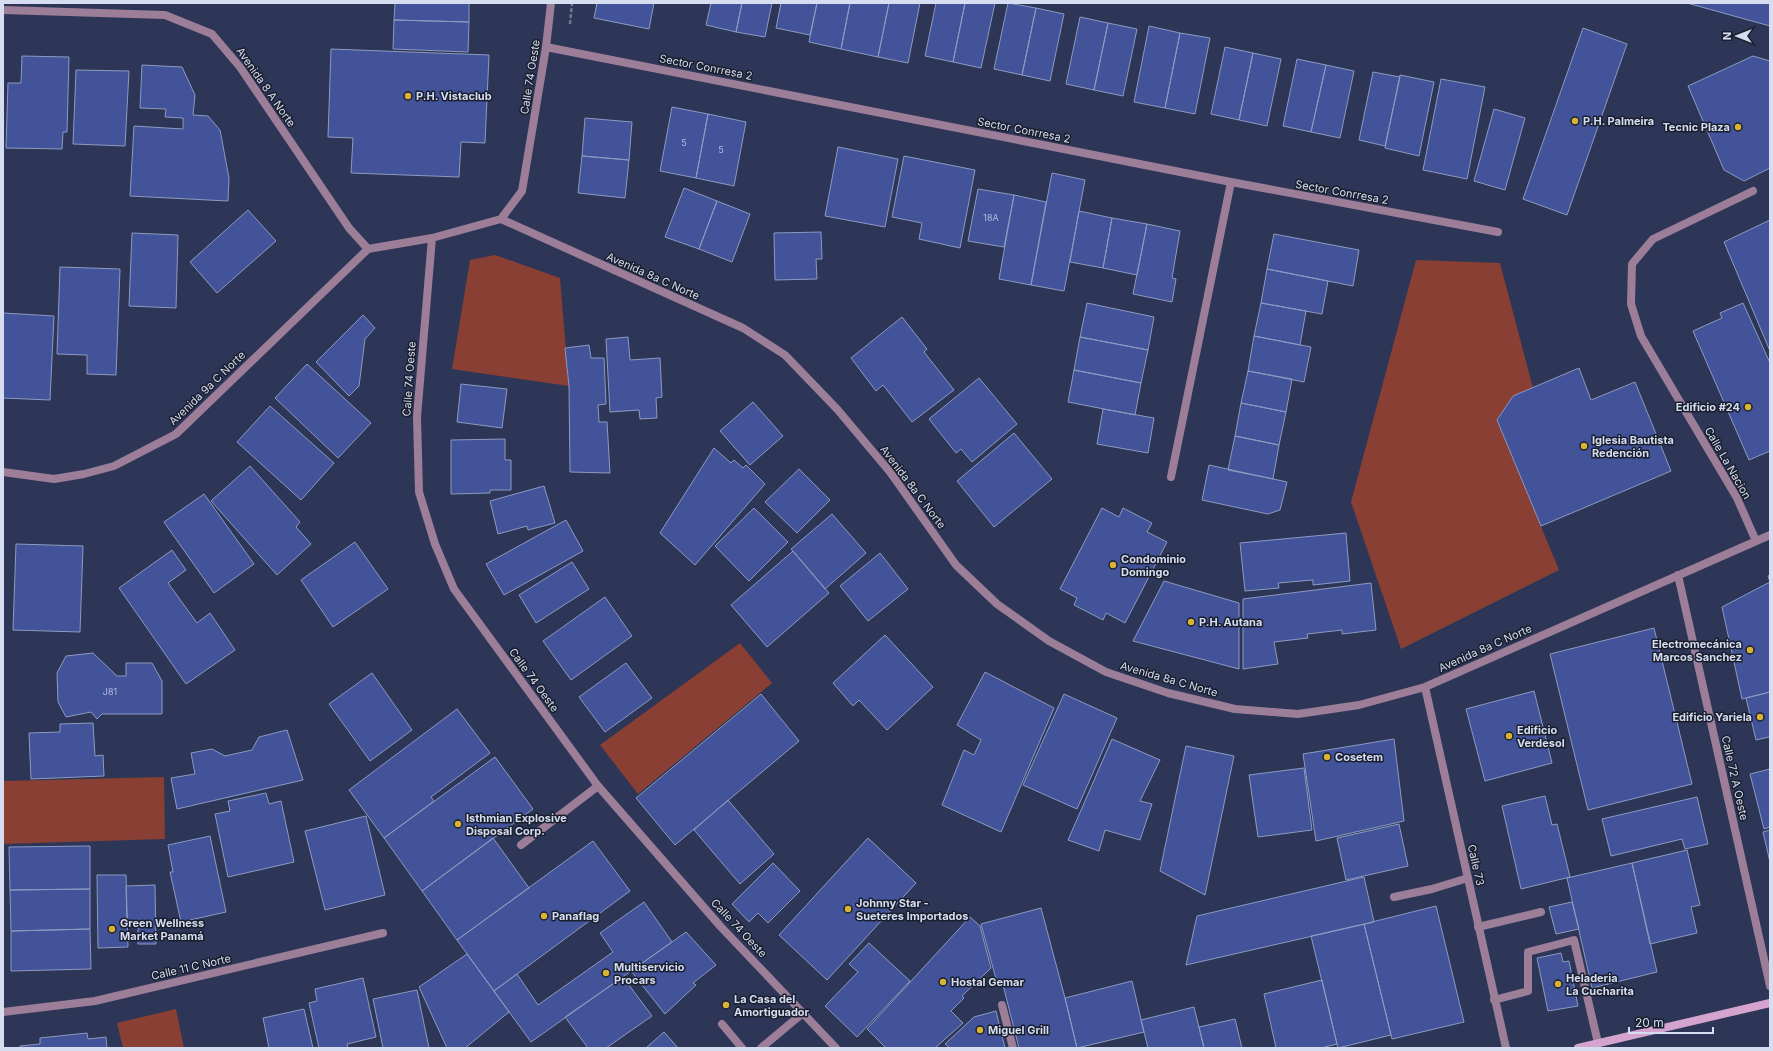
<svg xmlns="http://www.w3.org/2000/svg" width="1773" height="1051" font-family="Inter,sans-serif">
  <rect width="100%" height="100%" fill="#2d3657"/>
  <!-- green -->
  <path fill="#893f33" d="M495 255 560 278 569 386 452 369 470 260Z
    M1416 260 1500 263 1533 388 1513 396 1497 420 1559 570 1401 649 1351 502Z
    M740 643 772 683 638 794 600 745Z
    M164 777 165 839 3 844V781Z
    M176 1009 184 1048H123L117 1023Z"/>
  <!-- building -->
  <path fill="#42539a" stroke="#8d9ac0" d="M395 3H469V22L394 20Z
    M597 3H654L649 29 594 18Z
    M711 3H742L736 32 706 25Z
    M742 3H772L765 37 736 32Z
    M781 3H817L810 35 776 28Z
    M817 3H850L841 49 809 42Z
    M850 3H889L878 57 841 49Z
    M889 3H920L908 63 878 57Z
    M936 3H965L953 62 925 56Z
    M965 3H995L981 68 953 62Z
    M1008 3 1036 8 1022 75 994 69Z
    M1687 3H1770V26Z
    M1036 8 1064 14 1050 81 1022 75Z
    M1080 17 1108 23 1094 90 1066 84Z
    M394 20 469 22 468 52 393 49Z
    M1108 23 1137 29 1123 96 1094 90Z
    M1149 26 1180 33 1165 108 1134 102Z
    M1583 28 1627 44 1567 215 1523 199Z
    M1180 33 1210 38 1195 114 1165 108Z
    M1225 47 1253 53 1239 120 1211 114Z
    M331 49 489 55 485 143 461 142 459 177 351 173 353 138 328 137Z
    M1253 53 1281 59 1267 126 1239 120Z
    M22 56 69 57 67 132H63L62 149 6 148 8 83H21Z
    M1753 56 1770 61V168L1744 181 1724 170 1688 86Z
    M1297 59 1326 65 1311 132 1283 126Z
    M142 65 182 67 195 95 193 115 208 116 220 130 229 178 228 201 130 196 134 126 183 129V118L165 117 166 109 140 108Z
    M1326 65 1354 71 1340 138 1311 132Z
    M76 70 129 71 125 146 73 144Z
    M1373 72 1400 77 1385 146 1359 140Z
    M1400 75 1434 82 1419 156 1385 148Z
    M1441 79 1485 87 1467 179 1423 170Z
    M672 107 708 114 696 178 660 171Z
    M1494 109 1525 118 1505 190 1474 181Z
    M708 114 746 122 734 186 696 178Z
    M585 118 632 122 629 160 582 156Z
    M838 147 898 159 885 227 825 216Z
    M582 156 629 160 625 198 578 193Z
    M904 156 975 170 960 248 919 239 922 223 892 217Z
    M1052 173 1085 180 1064 291 1031 285Z
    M684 188 717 201 699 249 665 237Z
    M978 189 1014 195 1004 247 968 241Z
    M1014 195 1046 202 1031 285 999 279Z
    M717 201 750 214 732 262 699 249Z
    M248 210 276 241 217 293 190 262Z
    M1079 211 1112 218 1103 268 1070 262Z
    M1112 218 1147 224 1137 275 1103 268Z
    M1770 220V351L1724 242Z
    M1147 224 1180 231 1172 278 1176 279 1172 302 1133 294Z
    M821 232 822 259H816L817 279 775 280 774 233Z
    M132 233 178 235 176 308 129 306Z
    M1274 234 1359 250 1353 286 1267 269Z
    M60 267 120 269 116 375 87 374V355L57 354Z
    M1267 269 1328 281 1322 314 1261 303Z
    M1087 303 1154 317 1148 350 1080 337Z
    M1261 303 1306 311 1300 345 1254 336Z
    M1743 303 1770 363V451L1749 460 1693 331 1722 318 1720 313Z
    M3 313 54 316 50 400 3 398Z
    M363 315 375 328 365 339 359 386 349 396 316 362Z
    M902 317 927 349 924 352 954 390 912 422 883 385 876 391 851 358Z
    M1254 336 1311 347 1304 382 1248 371Z
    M628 337 630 360 660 358 662 397 656 398 657 418 640 419 639 410 610 412 606 339Z
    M1080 337 1148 350 1141 383 1074 370Z
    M589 345 591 358H604L606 404 598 405 599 422H607L610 473 570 472 569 386 565 348Z
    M307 364 371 423 338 458 275 398Z
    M1579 368 1591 400 1635 382 1671 471 1541 526 1497 420 1513 396Z
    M1074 370 1141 383 1135 415 1068 402Z
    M1248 371 1292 379 1286 412 1241 403Z
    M979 378 1017 424 972 462 961 449 956 453 929 419Z
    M461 384 507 389 502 428 457 422Z
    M753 402 783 436 750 465 720 431Z
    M1241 403 1286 412 1279 445 1235 436Z
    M270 406 334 463 301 500 237 442Z
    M1103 409 1154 418 1148 453 1097 444Z
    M1014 433 1052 479 994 527 957 481Z
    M1235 436 1279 445 1273 479 1228 470Z
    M505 439V460H511V490H490V493L451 494V440Z
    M714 448 731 463 734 460 743 468 746 465 765 484 695 565 660 533Z
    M1209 465 1287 482 1280 510 1268 514 1202 500Z
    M250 466 300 522 296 527 311 544 277 575 211 501Z
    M799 469 830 500 797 533 765 502Z
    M544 486 555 523 528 530 527 526 498 534 490 501Z
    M204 494 254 564 214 593 164 522Z
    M754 508 788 542 749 581 715 546Z
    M1102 508 1119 517 1123 508 1152 523 1147 532 1167 542 1125 623 1106 613 1103 620 1074 605 1077 598 1060 589Z
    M832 514 866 553 825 589 791 549Z
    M566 520 583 551 504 595 486 564Z
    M1346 533 1350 581 1313 585V580L1278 583 1279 588 1245 591 1240 543Z
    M355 542 388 589 333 627 301 580Z
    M16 544 83 546 80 632 13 630Z
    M172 550 186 570 168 583 197 623 210 613 235 650 186 684 119 588Z
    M793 551 829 593 767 647 731 605Z
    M880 553 908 589 868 621 840 586Z
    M572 562 589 589 536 623 519 595Z
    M1770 575V692L1742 699 1722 607 1770 582 1768 576Z
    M1164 581 1239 603V669L1133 641Z
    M1371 583 1376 630 1342 634V630L1307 634 1308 638 1274 642 1278 664 1243 669V599Z
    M605 597 632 636 571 680 543 641Z
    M1654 628 1692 784 1588 810 1550 654Z
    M885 635 933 687 887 730 859 700 853 706 833 683Z
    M93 653 117 676H126V663H152L162 681V714H102L97 719 91 712 66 717 58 702 57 673 66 656Z
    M626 663 652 698 605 732 579 697Z
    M985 672 1054 708 1001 832 942 805 964 750 974 755 981 740 957 725Z
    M372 673 412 730 370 761 329 704Z
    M1534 691 1552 763 1485 781 1466 709Z
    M1770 692V739L1769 737 1756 740 1746 698Z
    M761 694 799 741 675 845 636 798Z
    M1064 694 1117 718 1077 809 1023 785Z
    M457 709 490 753 431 797 434 801 384 838 349 790Z
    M93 723 95 756 103 755 104 776 31 779 29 733 60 732V724Z
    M287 730 303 780 177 809 171 778 195 774 191 753 212 749 225 756 252 750 259 737Z
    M1112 739 1160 760 1140 801 1152 804 1140 840 1105 830 1099 851 1068 840Z
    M1394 739 1404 821 1316 841 1303 754Z
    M1186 746 1234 756 1205 895 1160 871Z
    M495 757 533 809 422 891 384 838Z
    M1304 768 1312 830 1258 837 1249 775Z
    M1770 769V827L1764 829 1750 774Z
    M266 793 269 804 281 801 294 862 228 877 215 814 230 811 228 801Z
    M1545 796 1552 825 1557 824 1570 877 1521 889 1502 806Z
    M1697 797 1708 844 1685 849 1682 839 1611 856 1602 819Z
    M728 800 774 854 740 884 694 830Z
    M366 816 385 895 325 910 305 831Z
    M1399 824 1408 866 1346 880 1337 838Z
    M1770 830V862L1763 832Z
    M210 836 226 912 181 922 170 872H173L168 845Z
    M493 838 529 888 457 940 422 891Z
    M868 838 916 883 827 980 779 935Z
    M593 841 630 891 494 991 457 940Z
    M90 846V889L10 890 9 847Z
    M1687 850 1700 905 1691 907 1697 933 1650 944 1632 863Z
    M773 863 800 891 768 923 758 913 749 922 732 904Z
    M1632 863 1657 972 1592 988 1567 878Z
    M97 875H126L128 947 98 948Z
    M1364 877 1374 922 1186 965 1197 916Z
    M155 885 156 944H138V922H127L126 886Z
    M90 889V929L11 931 10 890Z
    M644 902 672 942 531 1042 494 991 517 974 538 1005 613 952 600 933Z
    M1572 902 1579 929 1556 934 1549 907Z
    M1436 906 1464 1022 1392 1039 1364 924Z
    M1041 908 1065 998 1077 1048H1019L1003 985 998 986 981 924Z
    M970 917 980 926 991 968 962 996 964 998 951 1011 963 1023 935 1048H886L867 1029Z
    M1364 924 1391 1035 1338 1048 1311 936Z
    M90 929 91 969 11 971V931Z
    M686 932 716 965 693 983 696 985 665 1014 631 971Z
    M869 943 910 981 857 1037 825 1006 858 972 849 964Z
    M1561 953 1563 962 1569 961 1578 1006 1548 1011 1537 958Z
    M467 954 509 1012 465 1048H447L419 987Z
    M623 977 652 1016 606 1048H588L565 1017Z
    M363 978 376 1037 347 1044 348 1048H319L309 1003 317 1001 315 989Z
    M1322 980 1337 1044 1321 1048H1276L1264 994Z
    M1132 981 1144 1032 1077 1048 1065 998Z
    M417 990 429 1048H383L373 999Z
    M1194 1007 1204 1048H1148L1141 1020Z
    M304 1009 313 1048H269L263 1018Z
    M996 1011 1005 1048H950L945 1044 974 1017Z
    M1235 1019 1242 1048H1204L1199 1027Z
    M664 1032 678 1048H646Z
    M87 1033 88 1039 106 1037 107 1048H20V1046L40 1044V1038Z"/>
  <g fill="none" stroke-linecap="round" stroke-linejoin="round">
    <!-- path -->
    <path stroke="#6e7793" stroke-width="2.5" stroke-dasharray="4 2" stroke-linecap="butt" d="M570 24 572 3"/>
    <!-- service -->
    <path stroke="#9c7e98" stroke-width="8" d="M521 845 598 786
      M1394 897 1432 889 1468 878
      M1478 927 1541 912
      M1494 1000 1528 991V952L1574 940 1598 1043
      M1002 1005 1013 1048
      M722 1024 742 1048
      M761 1048 803 1013"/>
    <!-- minor -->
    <path stroke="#9c7e98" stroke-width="8" d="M3 10 165 15 212 34 240 67 349 228 368 249
      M546 47 1231 182 1498 232
      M1753 191 1653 239 1632 264 1631 304 1641 336 1737 498 1756 541
      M501 219 743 328 785 355 837 409 890 472 956 565 997 604 1049 641 1106 672 1168 693 1235 709 1298 714 1359 705 1425 687 1770 535
      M432 238 417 417 419 492 435 544 454 589 598 786 721 927 836 1048
      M368 249 432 238 501 219 522 191 546 47 551 3
      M3 472 54 479 84 474 114 466 176 434 368 249
      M1171 477 1231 182
      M1678 575 1770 986
      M1425 687 1506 1048
      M3 1012 95 1001 383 933"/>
    <!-- secondary -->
    <path stroke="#d5a4ce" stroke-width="8" d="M1578 1048 1770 1003"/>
  </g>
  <!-- markers -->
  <g fill="#d9b334" stroke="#1a1f2e" stroke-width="1.5">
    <circle cx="408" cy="96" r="4"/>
    <circle cx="1575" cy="121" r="4"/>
    <circle cx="1738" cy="127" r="4"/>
    <circle cx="1748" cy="407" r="4"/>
    <circle cx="1584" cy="446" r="4"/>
    <circle cx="1113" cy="565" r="4"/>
    <circle cx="1191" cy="622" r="4"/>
    <circle cx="1750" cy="650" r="4"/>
    <circle cx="1760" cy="717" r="4"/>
    <circle cx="1509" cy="736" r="4"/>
    <circle cx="1327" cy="757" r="4"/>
    <circle cx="458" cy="824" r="4"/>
    <circle cx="848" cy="909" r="4"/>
    <circle cx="544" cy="916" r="4"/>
    <circle cx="112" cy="929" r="4"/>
    <circle cx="606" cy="973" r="4"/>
    <circle cx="943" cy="982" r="4"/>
    <circle cx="1558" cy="984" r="4"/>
    <circle cx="726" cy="1005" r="4"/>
    <circle cx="980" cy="1030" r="4"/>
  </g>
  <g text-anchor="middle" stroke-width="3" stroke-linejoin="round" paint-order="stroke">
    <!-- number labels -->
    <g font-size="9" fill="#b1badb">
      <text x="684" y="146">5</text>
      <text x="721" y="153">5</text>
      <text x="991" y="221">18A</text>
      <text x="110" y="695">J81</text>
    </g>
    <!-- street labels -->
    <g font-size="11" fill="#d6ddf1" stroke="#1a1f2e">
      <text transform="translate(706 67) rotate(11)" y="4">Sector Conrresa 2</text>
      <text transform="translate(530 77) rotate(-81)" y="4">Calle 74 Oeste</text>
      <text transform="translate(266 87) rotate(55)" y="4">Avenida 8 A Norte</text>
      <text transform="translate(1024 130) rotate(11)" y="4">Sector Conrresa 2</text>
      <text transform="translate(1342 192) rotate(10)" y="4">Sector Conrresa 2</text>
      <text transform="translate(653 276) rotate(24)" y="4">Avenida 8a C Norte</text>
      <text transform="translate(409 379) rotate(-86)" y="4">Calle 74 Oeste</text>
      <text transform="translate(207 388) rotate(-44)" y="4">Avenida 9a C Norte</text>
      <text transform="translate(1728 463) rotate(60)" y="4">Calle La Nacion</text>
      <text transform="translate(913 487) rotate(53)" y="4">Avenida 8a C Norte</text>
      <text transform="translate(1485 648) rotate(-24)" y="4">Avenida 8a C Norte</text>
      <text transform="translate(1169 679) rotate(16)" y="4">Avenida 8a C Norte</text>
      <text transform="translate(534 680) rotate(54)" y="4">Calle 74 Oeste</text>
      <text transform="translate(1735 778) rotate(77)" y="4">Calle 72 A Oeste</text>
      <text transform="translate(1476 865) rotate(77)" y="4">Calle 73</text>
      <text transform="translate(739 928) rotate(47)" y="4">Calle 74 Oeste</text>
      <text transform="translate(191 967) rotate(-13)" y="4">Calle 11 C Norte</text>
    </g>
    <!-- poi labels -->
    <g font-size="11" font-weight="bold" fill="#d6ddf1" stroke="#1a1f2e" text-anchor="start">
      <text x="416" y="100">P.H. Vistaclub</text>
      <text x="1583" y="125">P.H. Palmeira</text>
      <text x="1730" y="131" text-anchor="end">Tecnic Plaza</text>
      <text x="1740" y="411" text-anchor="end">Edificio #24</text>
      <text x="1592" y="444">Iglesia Bautista<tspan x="1592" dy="13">Redención</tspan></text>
      <text x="1121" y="563">Condominio<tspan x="1121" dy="13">Domingo</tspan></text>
      <text x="1199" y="626">P.H. Autana</text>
      <text x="1742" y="648" text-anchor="end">Electromecánica<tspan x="1742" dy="13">Marcos Sanchez</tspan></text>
      <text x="1752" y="721" text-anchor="end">Edificio Yariela</text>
      <text x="1517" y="734">Edificio<tspan x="1517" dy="13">Verdesol</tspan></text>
      <text x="1335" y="761">Cosetem</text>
      <text x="466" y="822">Isthmian Explosive<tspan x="466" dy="13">Disposal Corp.</tspan></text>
      <text x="856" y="907">Johnny Star -<tspan x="856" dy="13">Sueteres Importados</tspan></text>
      <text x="552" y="920">Panaflag</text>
      <text x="120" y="927">Green Wellness<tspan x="120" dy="13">Market Panamá</tspan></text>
      <text x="614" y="971">Multiservicio<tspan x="614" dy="13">Procars</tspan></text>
      <text x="1566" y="982">Heladeria<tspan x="1566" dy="13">La Cucharita</tspan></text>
      <text x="951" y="986">Hostal Gemar</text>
      <text x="734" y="1003">La Casa del<tspan x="734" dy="13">Amortiguador</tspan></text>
      <text x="988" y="1034">Miguel Grill</text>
    </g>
  </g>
  <!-- border -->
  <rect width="1773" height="1051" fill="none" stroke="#d6ddf1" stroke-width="8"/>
  <!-- north arrow -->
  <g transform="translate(1737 36) rotate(270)" stroke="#1a1f2e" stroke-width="3" paint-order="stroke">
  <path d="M0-3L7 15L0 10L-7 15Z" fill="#d6ddf1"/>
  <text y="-6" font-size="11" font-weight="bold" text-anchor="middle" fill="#d6ddf1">N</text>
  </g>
  <!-- scale -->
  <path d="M1629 1027v6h84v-6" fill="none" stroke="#d6ddf1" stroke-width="2"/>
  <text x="1635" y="1027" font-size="12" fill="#d6ddf1" stroke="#1a1f2e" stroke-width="3" paint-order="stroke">20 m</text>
</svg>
